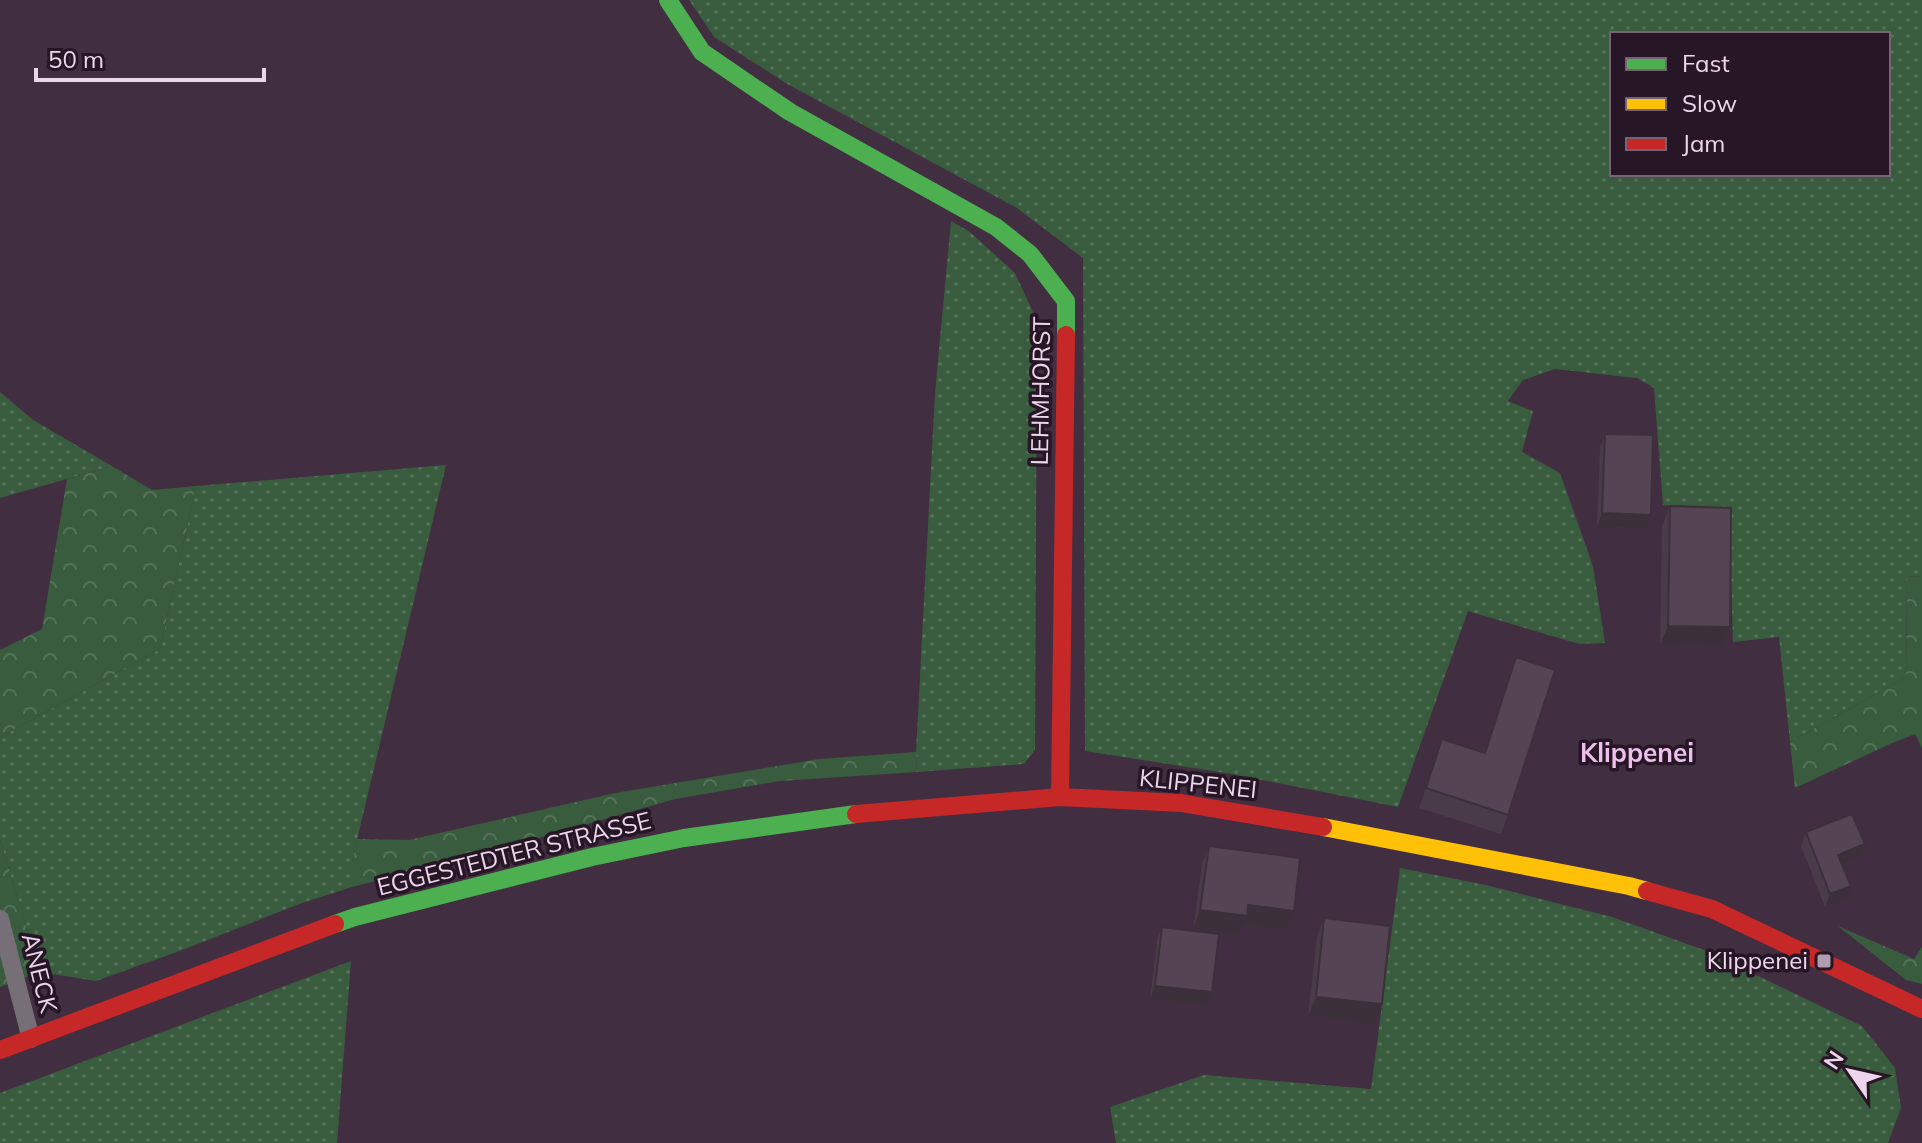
<svg xmlns="http://www.w3.org/2000/svg" width="1922" height="1143" font-family="Mulish,sans-serif">
  <defs>
    <pattern id="grass-dots" width="8" height="8" patternUnits="userSpaceOnUse" patternTransform="scale(2)"><rect width="8" height="8" fill="#385c3d"/><path d="M2 2h.1M6 6h.1" fill="none" stroke="#557359" stroke-width="1.8" stroke-linecap="round"/></pattern>
    <pattern id="forest-crowns" width="20" height="18" patternUnits="userSpaceOnUse" patternTransform="scale(2)"><rect width="20" height="18" fill="#385c3d"/><path d="M2 6a3 3 0 1 1 6 0M12 15a3 3 0 1 1 6 0" fill="none" stroke="#557359"/></pattern>
  </defs>
  <rect width="100%" height="100%" fill="#422e41"/>
  <!-- grass -->
  <path fill="url(#grass-dots)" fill-rule="evenodd" d="M689 0H1922V576L1907 577 1906 677 1790 742 1779 637 1733 642 1729 508 1663 505 1654 388 1637 378 1555 369 1523 380 1508 401 1533 411 1522 452 1560 473 1593 566 1605 643 1579 644 1468 611 1398 807 1232 774 1085 751 1083 258 1017 208 789 85 714 37ZM1612 34H1888V174H1612Z
    M951 221 970 232 1015 273 1037 321 1035 750 1024 764 917 772 916 752 935 393Z
    M0 392 33 420 112 466 0 498Z
    M446 465 352 861V887L299 904 185 949 96 981 40 972 0 840V737L160 649 196 486Z
    M1400 868 1486 885 1612 917 1704 950 1862 1026 1895 1068 1901 1108 1888 1143H1116L1110 1107 1204 1075 1371 1089Z
    M351 961 337 1143H0V1093Z"/>
  <!-- forest -->
  <path fill="url(#forest-crowns)" d="M112 466 152 490 196 486 160 649 0 737V650L42 629 67 479Z
    M1922 576V748L1915 734 1890 744 1795 788 1790 742 1906 677 1907 577Z
    M916 752 917 772 780 781 675 799 507 847 352 887V861L357 839 409 840 615 793 819 759Z
    M0 840 40 972 0 987Z
    M1838 926 1914 959 1922 947V984L1906 980Z"/>
  <g fill="none" stroke-linecap="round" stroke-linejoin="round">
    <!-- lane -->
    <path stroke="#776f77" stroke-width="18" d="M0 919 31 1039"/>
    <!-- fast -->
    <path stroke="#4caf50" stroke-width="18" d="M668 0 702 52 790 112 996 227 1030 254 1066 301V335
      M335 924 355 917 592 857 684 838 856 814"/>
    <!-- slow -->
    <path stroke="#ffc107" stroke-width="18" d="M1323 827 1629 886 1647 891"/>
    <!-- jam -->
    <path stroke="#c62828" stroke-width="18" d="M1060 797 1066 335
      M856 814 1060 797 1181 803 1323 827
      M1647 891 1712 909 1922 1009
      M0 1050 335 924"/>
  </g>
  <!-- wall -->
  <path fill="#493b48" d="M1605 434 1651 515 1646 528 1597 527 1600 447Z
    M1670 506 1730 627 1723 646 1660 645 1662 526Z
    M1516 657 1508 815 1501 834 1419 808 1442 739 1485 753Z
    M1806 832 1865 844 1860 858 1842 865 1846 899 1825 907 1801 846Z
    M1209 846 1286 930 1244 924 1240 935 1193 929 1202 865Z
    M1324 918 1382 1004 1375 1024 1308 1016 1317 937Z
    M1162 927 1212 992 1207 1006 1150 999 1157 940Z"/>
  <!-- shaded-wall -->
  <path fill="#3c303b" d="M1602 513 1651 515 1646 528 1597 527Z
    M1668 626 1730 627 1723 646 1660 645Z
    M1865 844 1860 858 1834 868 1838 855Z
    M1851 886 1846 899 1825 907 1830 894Z
    M1248 905 1294 911 1286 930 1244 924 1240 935 1193 929 1200 910Z
    M1155 986 1212 992 1207 1006 1150 999Z
    M1316 997 1382 1004 1375 1024 1308 1016Z"/>
  <!-- building -->
  <path fill="#554554" stroke="#3c303b" stroke-width="2" d="M1605 434 1653 435 1651 515 1602 513Z
    M1670 506 1731 508 1730 627 1668 626Z
    M1516 657 1555 670 1508 815 1426 788 1442 739 1485 753Z
    M1852 814 1865 844 1838 855 1851 886 1830 894 1806 832Z
    M1209 846 1300 858 1294 911 1248 905 1247 916 1200 910Z
    M1324 918 1390 926 1382 1004 1316 997Z
    M1162 927 1219 934 1212 992 1155 986Z"/>
  <!-- markers -->
  <rect fill="#b19bb0" stroke="#261626" stroke-width="3" x="1816" y="953" width="16" height="16" rx="4"/>
  <g text-anchor="middle" stroke-width="7" stroke-linejoin="round" paint-order="stroke">
    <!-- street labels -->
    <g font-size="24" fill="#edd6ec" stroke="#261626">
      <text transform="translate(1041 391) rotate(-89)" y="8">LEHMHORST</text>
      <text transform="translate(1198 784) rotate(6)" y="8">KLIPPENEI</text>
      <text transform="translate(514 854) rotate(-14)" y="8">EGGESTEDTER STRASSE</text>
      <text transform="translate(39 973) rotate(76)" y="8">ANECK</text>
    </g>
    <!-- poi labels -->
    <g font-size="24" fill="#edd6ec" stroke="#261626" text-anchor="end">
      <text x="1808" y="969">Klippenei</text>
    </g>
    <!-- neighbourhood labels -->
    <g font-size="26" font-weight="bold" fill="#edc0eb" stroke="#261626">
      <text x="1637" y="762">Klippenei</text>
    </g>
  </g>
  <!-- legend -->
  <rect x="1610" y="32" width="280" height="144" fill="#261626" stroke="#766375" stroke-width="2"/>
  <rect x="1626" y="58" width="40" height="12" fill="#4caf50" stroke="#766375" stroke-width="2"/>
  <text x="1682" y="72" font-size="24" fill="#edd6ec">Fast</text>
  <rect x="1626" y="98" width="40" height="12" fill="#ffc107" stroke="#766375" stroke-width="2"/>
  <text x="1682" y="112" font-size="24" fill="#edd6ec">Slow</text>
  <rect x="1626" y="138" width="40" height="12" fill="#c62828" stroke="#766375" stroke-width="2"/>
  <text x="1682" y="152" font-size="24" fill="#edd6ec">Jam</text>
  <!-- north arrow -->
  <g transform="translate(1850 1071) rotate(304)" stroke="#261626" stroke-width="6" paint-order="stroke">
  <path d="M0-6L14 30L0 20L-14 30Z" fill="#edd6ec"/>
  <text y="-12" font-size="22" font-weight="bold" text-anchor="middle" fill="#edd6ec">N</text>
  </g>
  <!-- scale -->
  <path d="M36 68v12h228v-12" fill="none" stroke="#edd6ec" stroke-width="4"/>
  <text x="48" y="68" font-size="24" fill="#edd6ec" stroke="#261626" stroke-width="6" paint-order="stroke">50 m</text>
</svg>
